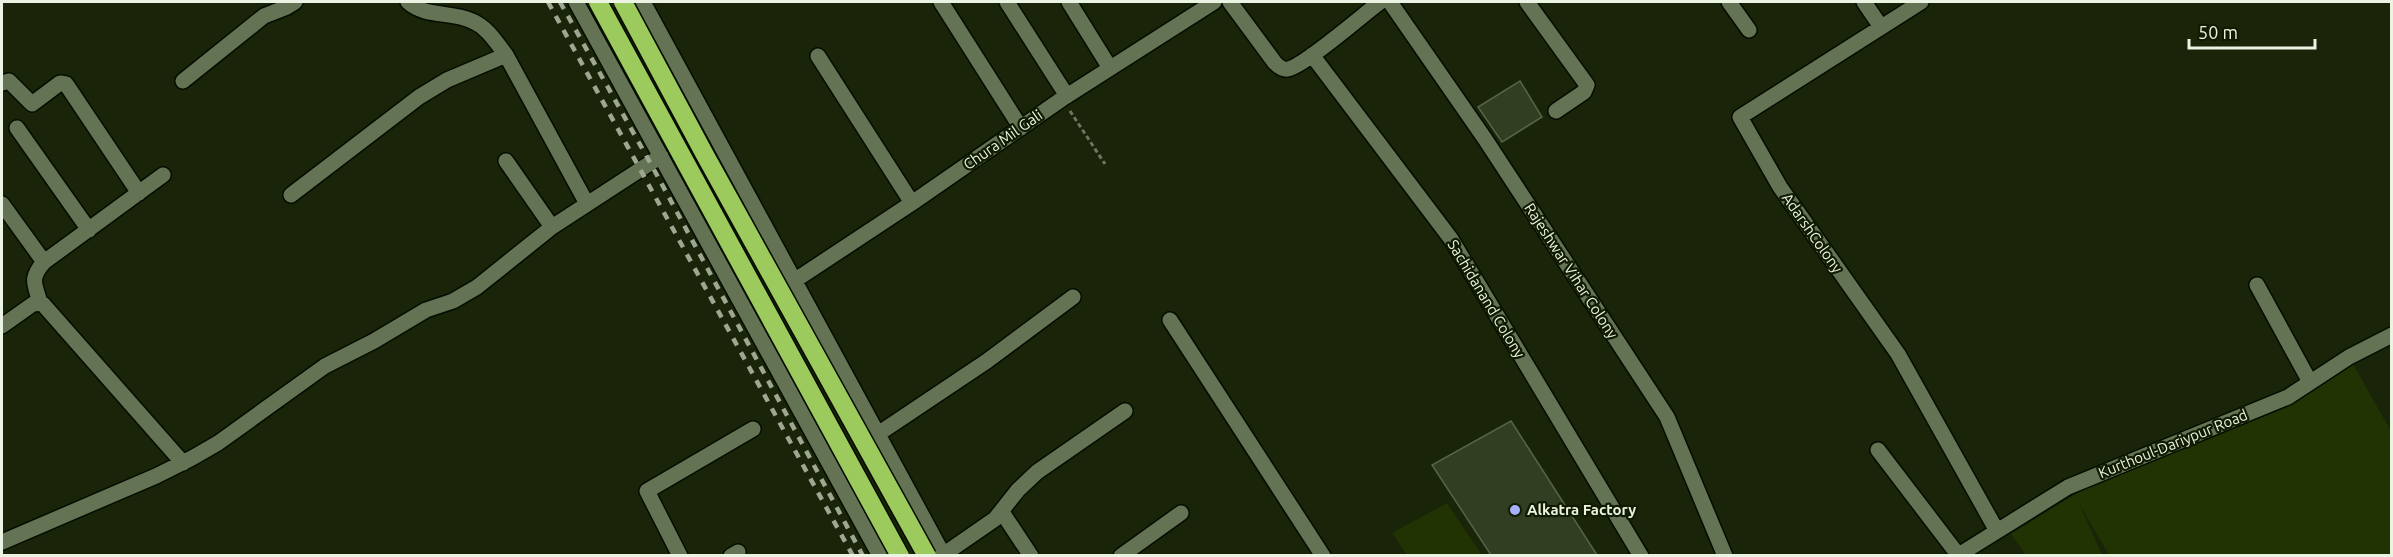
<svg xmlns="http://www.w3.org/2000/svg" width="2393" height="557" font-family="Ubuntu,sans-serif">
  <rect width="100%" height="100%" fill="#192409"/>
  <!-- green -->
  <path fill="#223303" d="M2349 357 2391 431V555H2109L2079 503 2102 555H2026L2011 534 2074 495Z
    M1447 503 1482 555H1407L1392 533Z"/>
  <!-- building -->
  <path fill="#323e22" stroke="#576447" stroke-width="1.5" d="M1520 81 1542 117 1502 142 1478 107Z
    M1511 421 1597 555H1491L1432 465Z"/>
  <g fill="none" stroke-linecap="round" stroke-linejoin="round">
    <!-- minor casing -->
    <g stroke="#050d00" stroke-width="18">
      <path id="minor" d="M408 2C426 18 451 11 472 21 487 27 496 42 506 55L586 202
        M576 2 880 556
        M643 2 944 556
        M941 2 1021 128
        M1007 2 1067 96
        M1069 2 1110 68
        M1230 2 1275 63C1279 67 1283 70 1288 69 1304 66 1364 14 1380 2
        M1390 2 1485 139 1667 417 1725 556
        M1527 2 1587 85 1584 92 1556 111
        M1729 2 1749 30
        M1864 2 1881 27
        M1921 2 1740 117 1780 187 1898 354 1997 531
        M1312 55 1451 239 1641 556
        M818 56 912 203
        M183 81 264 16 287 7 295 2
        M2 83 9 81 32 104 60 83 66 84 139 193
        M17 128 89 230
        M506 161 552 227
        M291 195 419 97 447 80 506 55
        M2 204 44 262
        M794 281 912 203 1062 99 1214 2
        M2257 285 2310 382
        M40 302C34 283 30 278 44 262L163 175
        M1170 320 1323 556
        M2 326 33 304 42 303 183 463
        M878 434 987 361 1073 297
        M1878 450 1959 556
        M1002 512 1031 556
        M2 542 156 476 192 458 218 443 325 366 374 341 426 310 453 301 477 287 552 227 661 156
        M943 555 995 519 1018 490 1037 472 1125 411
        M680 556 647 491 753 429
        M731 556 738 552
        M1121 556 1181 513
        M1957 556 2068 487 2288 397 2349 357 2392 335"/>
    </g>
    <!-- path -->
    <path stroke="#6d7760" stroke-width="3" stroke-dasharray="4.5 3" stroke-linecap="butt" d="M1070 111 1105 164"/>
    <!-- minor -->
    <use href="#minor" stroke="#657355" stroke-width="15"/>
    <!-- rail -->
    <path stroke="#9ea792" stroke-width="4.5" stroke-dasharray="8 8" stroke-linecap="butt" d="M548 2 853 556
      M560 2 652 166 863 556"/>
    <!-- highway-bridge casing -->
    <g stroke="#050d00" stroke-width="21" stroke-linecap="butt">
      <path id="highway-bridge" d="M598 2 900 556
        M623 2 705 155 927 556"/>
    </g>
    <!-- highway-bridge -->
    <use href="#highway-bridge" stroke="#9dca5c" stroke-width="18"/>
  </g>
  <!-- markers -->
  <circle fill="#a7b1fc" stroke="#101b02" stroke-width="2" cx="1515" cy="510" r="6"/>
  <g text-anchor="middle" stroke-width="4.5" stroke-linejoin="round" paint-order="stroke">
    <!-- street labels -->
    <g font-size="15" fill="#ebf3e2" stroke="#101b02">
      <text transform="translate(1003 140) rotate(-35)" y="5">Chura Mil Gali</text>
      <text transform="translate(1812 233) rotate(55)" y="5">AdarshColony</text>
      <text transform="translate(1571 271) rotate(57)" y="5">Rajeshwar Vihar Colony</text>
      <text transform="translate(1486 299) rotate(59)" y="5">Sachidanand Colony</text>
      <text transform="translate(2173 444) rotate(-22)" y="5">Kurthoul-Dariypur Road</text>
    </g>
    <!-- poi labels -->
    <g font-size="15" font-weight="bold" fill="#ebf3e2" stroke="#101b02" text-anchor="start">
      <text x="1527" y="515">Alkatra Factory</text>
    </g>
  </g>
  <!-- border -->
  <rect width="2393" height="557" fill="none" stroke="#ebf3e2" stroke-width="6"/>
  <!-- scale -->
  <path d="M2189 39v9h126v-9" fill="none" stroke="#ebf3e2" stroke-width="3"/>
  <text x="2198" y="39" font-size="18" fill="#ebf3e2" stroke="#101b02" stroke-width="4.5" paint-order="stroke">50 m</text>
</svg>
